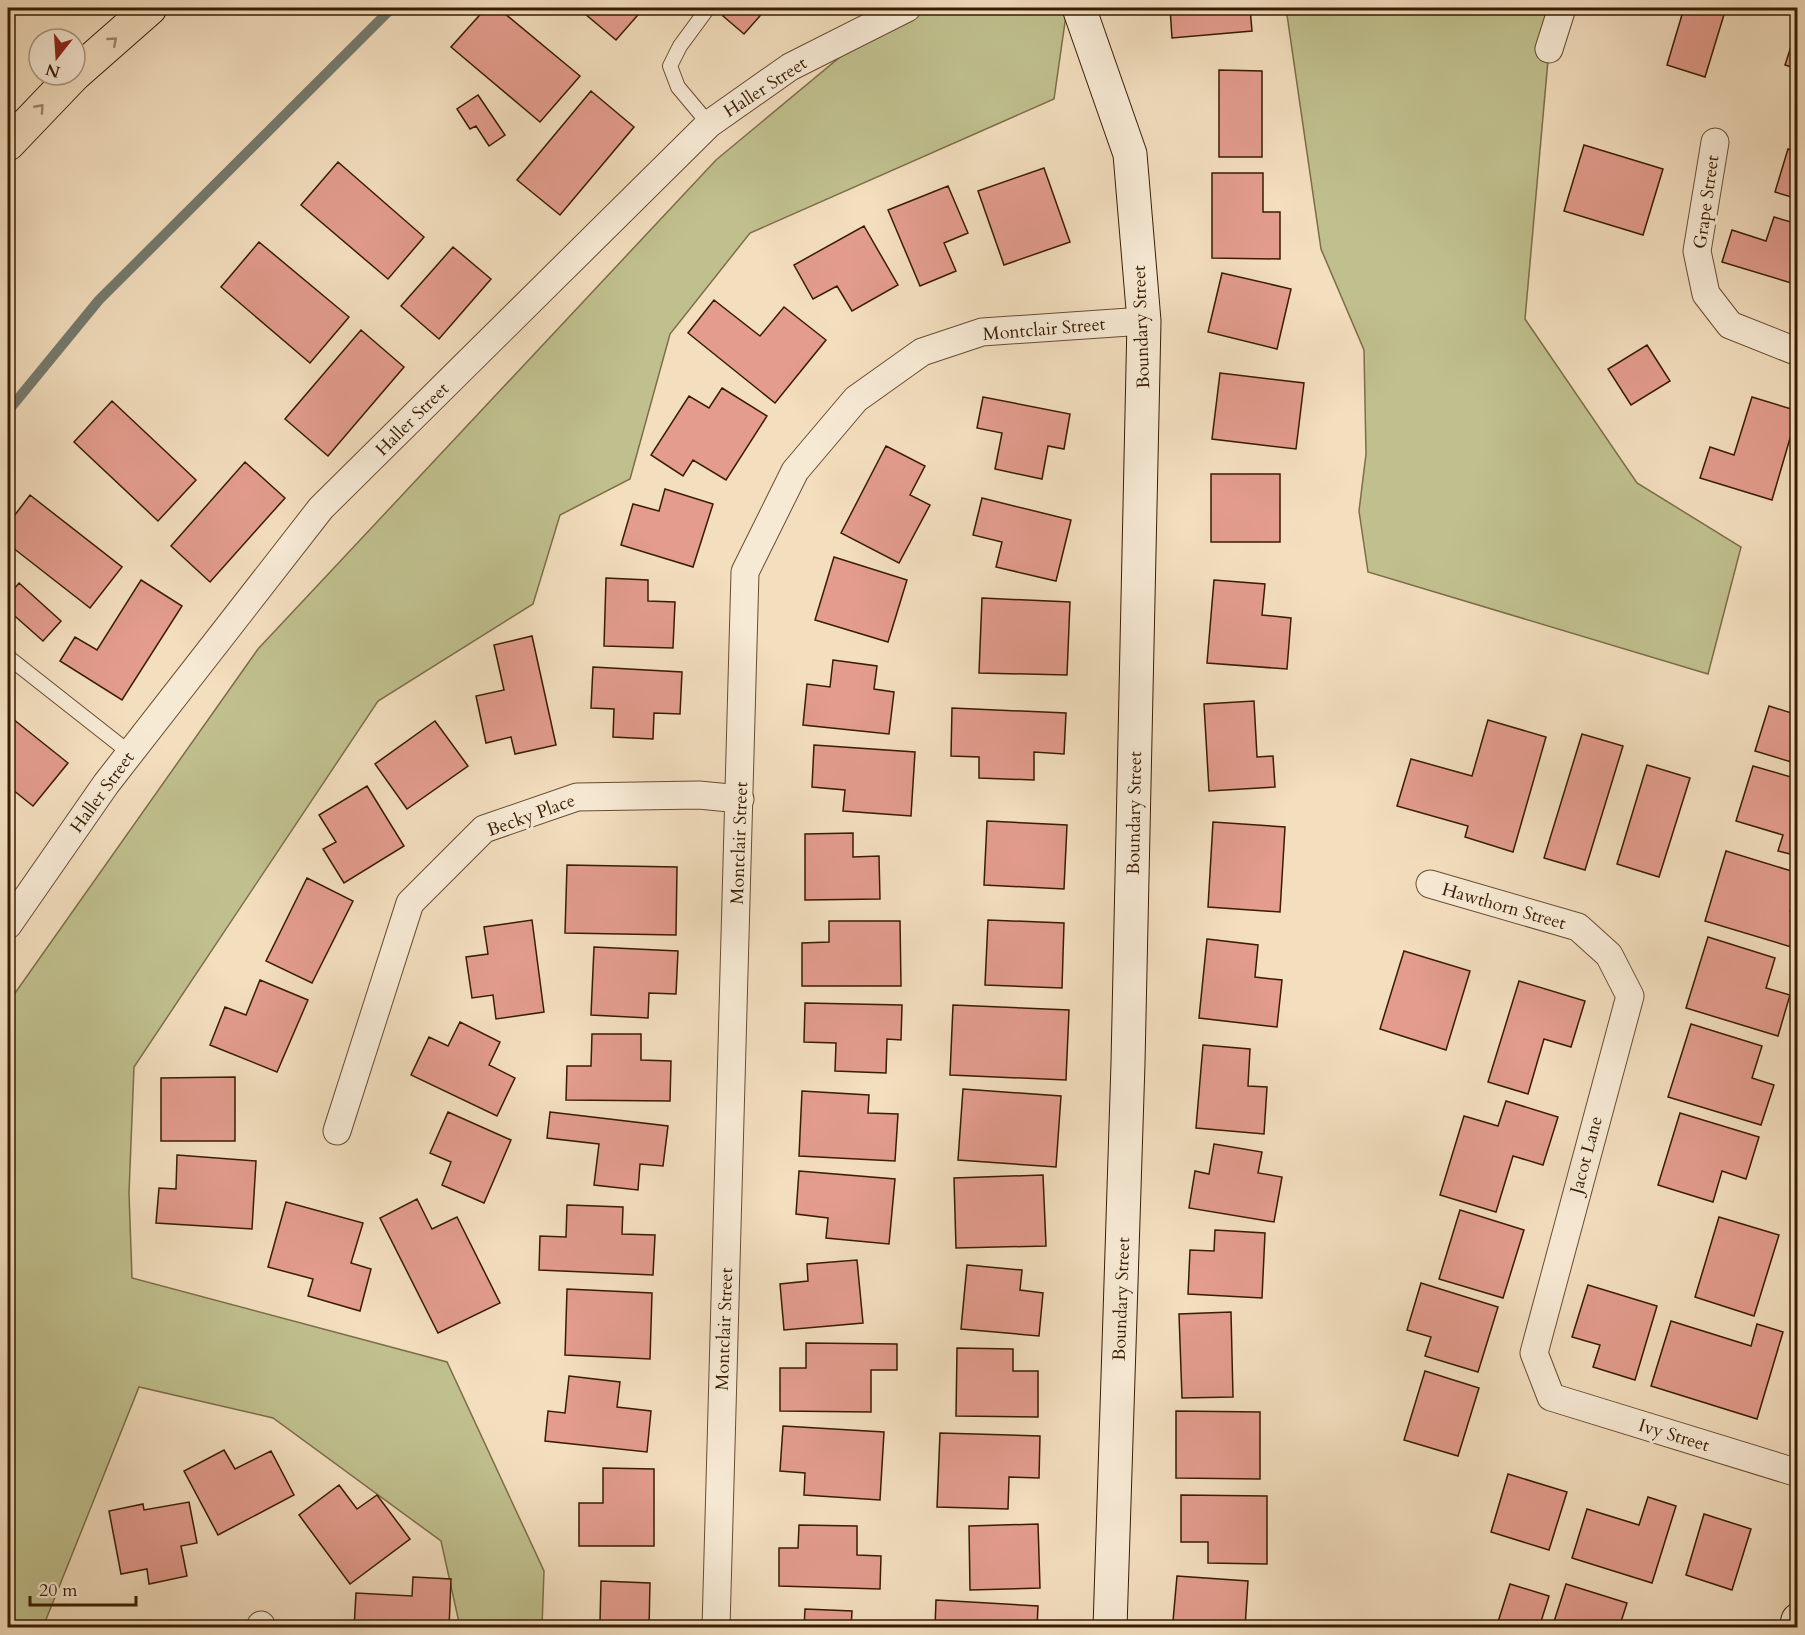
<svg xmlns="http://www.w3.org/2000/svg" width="1805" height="1635" font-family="Cardo,serif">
  <rect width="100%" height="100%" fill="#f3debe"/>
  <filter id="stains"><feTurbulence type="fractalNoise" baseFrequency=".00333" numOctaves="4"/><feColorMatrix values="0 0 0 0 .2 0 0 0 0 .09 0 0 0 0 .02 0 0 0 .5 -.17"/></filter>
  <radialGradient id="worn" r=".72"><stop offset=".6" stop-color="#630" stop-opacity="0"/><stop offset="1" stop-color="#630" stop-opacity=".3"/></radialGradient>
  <!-- green -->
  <path fill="#c0c08e" stroke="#7c6e48" stroke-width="1.5" d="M899 8H1067L1054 99 750 233 670 334 630 479 560 515 533 604 378 701 134 1067 129 1193 132 1278 447 1362 544 1571 542 1627H460L441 1541 273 1418 139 1387 43 1627 8 1628V1003L258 649 716 160Z
    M1286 8H1562L1549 49 1525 319 1637 483 1741 547 1708 674 1368 572 1359 511 1366 454 1364 350 1321 249Z"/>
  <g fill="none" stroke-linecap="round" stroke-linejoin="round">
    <!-- stream -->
    <path stroke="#757b6f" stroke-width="10" d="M8 411 99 300 392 8"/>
  </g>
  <!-- building -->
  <path fill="#e39c8d" stroke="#391c02" stroke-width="1.5" d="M486 8H498L580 76 540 122 451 47Z
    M578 8H644L616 40Z
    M731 8H767L744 34 723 16Z
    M1170 8H1250L1252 31 1172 38Z
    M1684 8H1726L1705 77 1667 65Z
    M1798 25V69L1785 65Z
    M1219 70 1262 71V157H1219Z
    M591 91 634 127 560 215 517 180Z
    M478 95 505 135 489 146 476 126 470 129 457 109Z
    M1584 145 1663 169 1643 235 1564 211Z
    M1788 149 1798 152V199L1775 192Z
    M338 162 424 237 388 279 301 205Z
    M1044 168 1070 242 1004 265 978 191Z
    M1212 173H1263V212H1280V259L1212 258Z
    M948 186 968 233 944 243 956 271 920 286 888 210Z
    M1774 217 1798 224V285L1722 262 1732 230 1766 241Z
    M864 226 898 285 852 311 837 286 813 299 794 265Z
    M259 242 349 317 310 363 221 287Z
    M453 247 491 279 439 339 401 306Z
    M1222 273 1291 289 1277 349 1208 332Z
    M714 300 760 336 784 307 826 340 775 403 688 333Z
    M361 330 404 367 328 456 285 419Z
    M1647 345 1670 381 1631 405 1608 369Z
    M1220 373 1304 383 1296 449 1212 439Z
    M722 388 767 416 726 480 693 460 683 476 651 455 689 396 709 408Z
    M983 397 1070 414 1064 449 1048 446 1042 479 995 469 1002 433 977 428Z
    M1752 397 1798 411 1772 500 1700 478 1710 447 1734 455Z
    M112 401 196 480 158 521 74 442Z
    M886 446 925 466 910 495 930 505 899 563 841 533Z
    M245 462 285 498 210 582 171 546Z
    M1211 474H1280V542H1211Z
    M665 489 713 504 693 567 621 545 633 504 659 511Z
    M30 495 122 567 90 608 8 544V524Z
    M982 498 1071 520 1056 581 996 567 1002 542 973 535Z
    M834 557 907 580 888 642 815 620Z
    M606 578 648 580V601L675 602 673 648 604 646Z
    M141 580 182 606 122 700 60 661 75 637 97 650Z
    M1214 580 1265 584 1262 615 1291 618 1287 669 1207 663Z
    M19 583 61 621 43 641 8 610V596Z
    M982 598 1070 602 1067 675 979 673Z
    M532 636 556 745 515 754 511 737 486 743 476 696 504 690 494 645Z
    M833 660 877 666 874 689 894 692 889 734 803 725 807 684 830 687Z
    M593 667 682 672 680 714 654 713 653 739 613 737 614 709 591 708Z
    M1254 701 1257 757 1273 756 1275 787 1209 791 1204 704Z
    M1769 706 1798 715V764L1755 751Z
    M952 708 1066 713 1064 754 1034 752V780L979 778V757L951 756Z
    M8 715 68 763 33 806 8 786Z
    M1488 720 1546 737 1513 852 1465 837 1468 826 1397 806 1411 759 1472 776Z
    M435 721 468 766 407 809 375 764Z
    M1582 734 1623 746 1585 870 1544 858Z
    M814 745 915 752 911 816 843 811 845 790 812 787Z
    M1647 765 1690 778 1659 877 1617 864Z
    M1753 766 1798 779V856L1778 851 1783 835 1736 821Z
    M367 786 404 846 344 883 323 849 336 842 319 815Z
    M987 821 1067 825 1064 889 984 885Z
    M1213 822 1285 827 1280 912 1208 907Z
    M853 833V857L879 856 880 899 805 900V834Z
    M1726 851 1798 873V888L1790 911 1798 913V949L1705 921Z
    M567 865 677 867 676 935 565 933Z
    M307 878 353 901 312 983 266 961Z
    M532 920 544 1012 496 1019 493 995 472 998 466 957 488 954 484 927Z
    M988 920 1064 923 1062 988 985 985Z
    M829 921H900L901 986H802V943L829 942Z
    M1708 937 1775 958 1766 988 1790 995 1778 1036 1686 1008Z
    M1207 939 1258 945 1255 977 1282 980 1277 1027 1199 1018Z
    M594 947 678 951 676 994 649 993 648 1018 591 1015Z
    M1404 951 1470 971 1446 1050 1380 1029Z
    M260 980 308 1000 277 1072 210 1045 225 1007 246 1015Z
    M1519 981 1585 1001 1571 1047 1544 1039 1528 1094 1488 1082Z
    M805 1003 902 1005 901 1040 887 1039 886 1073 835 1071 836 1043 804 1042Z
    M953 1005 1069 1010 1066 1080 950 1075Z
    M460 1022 500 1042 489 1065 515 1078 497 1116 411 1075 429 1037 448 1046Z
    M1691 1024 1762 1046 1752 1078 1774 1085 1761 1125 1668 1097Z
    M592 1034H641V1060L671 1061 670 1101 566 1100 567 1066H591Z
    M1203 1045 1250 1049 1248 1086 1267 1087 1264 1134 1196 1128Z
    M235 1077V1141H161V1078Z
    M963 1089 1061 1096 1056 1167 958 1160Z
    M802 1091 869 1095 868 1113 898 1114 895 1161 799 1156Z
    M1506 1101 1558 1117 1543 1165 1513 1156 1496 1212 1440 1195 1464 1116 1498 1126Z
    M448 1112 511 1140 484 1203 442 1185 451 1162 430 1153Z
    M550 1112 668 1126 663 1166 640 1164 638 1190 594 1185 599 1144 547 1138Z
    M1680 1113 1759 1137 1746 1179 1722 1171 1713 1202 1658 1185Z
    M1214 1144 1262 1152 1258 1173 1282 1177 1274 1222 1189 1208 1195 1171 1209 1174Z
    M177 1155 256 1161 252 1229 156 1223 159 1188 176 1189Z
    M799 1171 895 1179 889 1244 826 1238 828 1218 796 1214Z
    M1043 1175 1046 1246 956 1248 954 1178Z
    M417 1199 432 1229 457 1217 500 1303 438 1333 380 1218Z
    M286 1202 363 1223 351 1263 371 1269 360 1311 308 1296 313 1279 268 1267Z
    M567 1205 623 1207 622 1234 655 1235 653 1275 539 1270 540 1236 566 1237Z
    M1460 1210 1524 1230 1503 1298 1439 1279Z
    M1719 1217 1779 1235 1754 1316 1695 1297Z
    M1215 1230 1265 1233 1262 1298 1188 1294 1190 1250 1214 1251Z
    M857 1260 863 1323 784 1330 780 1284 808 1281 807 1264Z
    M967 1265 1022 1270 1020 1290 1043 1293 1039 1336 961 1329Z
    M1421 1283 1498 1307 1478 1372 1425 1356 1431 1337 1407 1330Z
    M1588 1285 1657 1306 1635 1380 1593 1367 1600 1345 1572 1337Z
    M567 1289 652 1293 650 1359 565 1355Z
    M1231 1312 1233 1397 1182 1398 1179 1314Z
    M1671 1321 1751 1346 1757 1324 1783 1332 1757 1419 1651 1386Z
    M806 1343 897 1344V1370H871V1412L780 1411V1368H806Z
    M957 1348 1013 1349V1371H1038V1417L956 1416Z
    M1425 1371 1479 1388 1458 1456 1404 1440Z
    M569 1376 620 1382 617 1407 651 1411 647 1452 545 1441 548 1411 565 1413Z
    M1176 1411 1260 1412V1479L1176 1478Z
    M783 1426 884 1432 880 1500 804 1495 805 1473 780 1471Z
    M940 1433 1040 1436 1039 1478 1009 1477 1008 1509 937 1507Z
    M224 1450 235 1469 271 1451 294 1495 218 1535 184 1471Z
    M603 1468 654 1469V1546H579V1503H603Z
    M1508 1474 1567 1492 1549 1550 1491 1532Z
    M339 1485 357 1509 377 1495 410 1539 350 1584 299 1515Z
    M1181 1495 1267 1496V1564L1208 1563V1542H1181Z
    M1648 1497 1676 1506 1652 1583 1572 1558 1587 1509 1639 1525Z
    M189 1502 197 1543 181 1546 187 1576 149 1584 147 1569 121 1574 109 1511 143 1504 144 1510Z
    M1704 1514 1751 1529 1732 1590 1686 1575Z
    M1038 1524 1040 1588 970 1590 969 1526Z
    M799 1525 857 1526V1555L881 1556 880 1589 779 1586V1548H798Z
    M1177 1576 1248 1581 1245 1628H1192V1622L1173 1621Z
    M413 1577 451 1579 449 1628H354L356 1593 412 1596Z
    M601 1581 650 1583 649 1628H583V1622H600Z
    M1510 1584 1549 1596 1539 1628H1506L1497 1625Z
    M1566 1584 1627 1603 1619 1628H1552Z
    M936 1600 1038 1606 1037 1628H935Z
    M805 1609 852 1611 851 1628H804Z
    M94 1622H169V1628H93Z"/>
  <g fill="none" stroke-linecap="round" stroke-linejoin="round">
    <!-- lane casing -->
    <g stroke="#684c31" stroke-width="16">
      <path id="lane" d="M708 8 680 46 670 66 678 87 709 124
        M8 657 130 753"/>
    </g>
    <!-- street casing -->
    <g stroke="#684c31" stroke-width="29">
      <path id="street" d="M1549 49 1562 8
        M1715 142 1697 251 1706 294 1730 325 1798 352
        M1430 884 1578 927 1609 955 1630 996 1534 1353 1551 1397 1798 1473
        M8 925 106 784 321 508 709 124 790 67 907 8
        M337 1131 410 903 484 829 577 797 699 795 740 799
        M261 1625V1628
        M716 1628 745 572 795 471 856 399 922 352 982 332 1144 321"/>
    </g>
    <!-- secondary casing -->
    <g stroke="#391c02" stroke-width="35">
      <path id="secondary" d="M1079 8 1130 154 1144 321 1128 1063 1110 1628
        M1796 1628 1798 1620"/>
    </g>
    <!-- highway casing -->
    <g stroke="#391c02" stroke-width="35">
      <path id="highway" d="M75 74 150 8
        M8 144 74 75"/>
    </g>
    <!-- lane -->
    <use href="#lane" stroke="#f7ead5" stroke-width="14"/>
    <!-- street -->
    <use href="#street" stroke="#f7ead5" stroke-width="27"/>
    <!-- secondary -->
    <use href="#secondary" stroke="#f7ead5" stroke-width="33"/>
    <!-- highway -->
    <use href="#highway" stroke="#f3debe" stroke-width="33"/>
  </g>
  <!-- one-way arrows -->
  <defs><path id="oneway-chevron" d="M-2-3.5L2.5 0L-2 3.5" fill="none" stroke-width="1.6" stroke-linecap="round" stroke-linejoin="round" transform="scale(1.5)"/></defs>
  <g stroke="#9f8769">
    <use href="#oneway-chevron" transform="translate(113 41) rotate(-41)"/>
    <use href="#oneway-chevron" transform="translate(40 108) rotate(-48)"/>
  </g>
  <g text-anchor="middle" stroke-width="6" stroke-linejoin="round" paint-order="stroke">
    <!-- street labels -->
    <g font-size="18" fill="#391c02" stroke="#f7ead5">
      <text transform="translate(765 87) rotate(-33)" y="6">Haller Street</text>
      <text transform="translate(1706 202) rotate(-82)" y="6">Grape Street</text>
      <text transform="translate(1141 327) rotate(-92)" y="6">Boundary Street</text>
      <text transform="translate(1044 329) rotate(-5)" y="6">Montclair Street</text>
      <text transform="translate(412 419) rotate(-45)" y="6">Haller Street</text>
      <text transform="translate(102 792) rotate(-54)" y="6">Haller Street</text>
      <text transform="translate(1134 813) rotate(-89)" y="6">Boundary Street</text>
      <text transform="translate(531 815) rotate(-20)" y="6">Becky Place</text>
      <text transform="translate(739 843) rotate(-88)" y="6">Montclair Street</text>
      <text transform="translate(1504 906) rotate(16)" y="6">Hawthorn Street</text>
      <text transform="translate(1586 1155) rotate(-75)" y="6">Jacot Lane</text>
      <text transform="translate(1121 1299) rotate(-88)" y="6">Boundary Street</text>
      <text transform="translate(724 1329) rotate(-88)" y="6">Montclair Street</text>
      <text transform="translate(1674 1435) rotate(17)" y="6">Ivy Street</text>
    </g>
  </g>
  <!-- margin -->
  <rect width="1805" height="1635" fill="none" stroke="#f3debe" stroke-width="30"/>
  <rect x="9" y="9" width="1787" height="1617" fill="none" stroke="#391c02" stroke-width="3"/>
  <rect x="15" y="15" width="1775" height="1605" fill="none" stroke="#391c02" stroke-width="1.5"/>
  <!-- north arrow -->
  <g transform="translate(57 57) rotate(197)"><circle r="28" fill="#f7ead5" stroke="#ab9881" stroke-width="1.5"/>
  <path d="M0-4.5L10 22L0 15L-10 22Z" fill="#8f2418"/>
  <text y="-9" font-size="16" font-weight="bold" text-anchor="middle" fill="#391c02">N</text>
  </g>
  <!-- scale -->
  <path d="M30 1596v9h106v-9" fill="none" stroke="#391c02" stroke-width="3"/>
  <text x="39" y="1596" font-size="18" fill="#391c02" stroke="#f7ead5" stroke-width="4.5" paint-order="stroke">20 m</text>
  <rect width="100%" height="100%" filter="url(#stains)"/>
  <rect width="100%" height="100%" fill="url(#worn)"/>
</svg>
